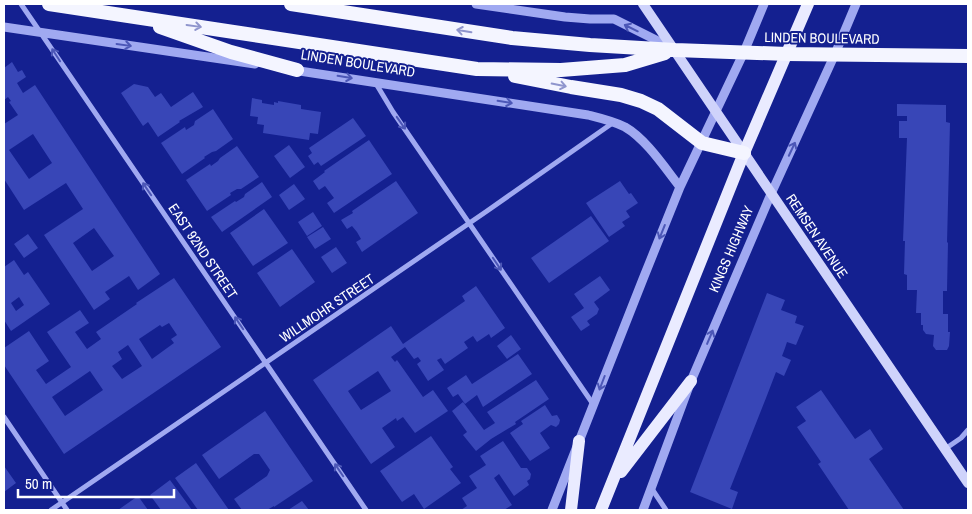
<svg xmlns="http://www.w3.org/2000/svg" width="972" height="514" font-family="'Archivo Narrow',sans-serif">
  <rect width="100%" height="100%" fill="#142090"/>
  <!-- building -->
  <path fill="#3846b7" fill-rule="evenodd" d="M12 62 18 72 22 70 26 77 17 83 23 93 35 85 160 274 138 290 129 276 105 292 110 299 94 310 44 235 83 209 66 183 24 210 4 179V124L18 115 9 102 11 101 8 97 4 100V68ZM33 134 52 163 29 179 9 150ZM94 228 114 256 92 271 73 243Z
    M134 84 148 87 155 97 161 93 171 107 193 92 203 107 179 121 180 122 158 137 148 122 143 126 121 93Z
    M252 98 262 100V103L274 105V102L278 103V101L301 105V109L321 112 318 134 310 133 309 140 263 133 264 125 257 124 258 117 250 116Z
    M897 104 946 105V122L950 123 947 243 948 242 947 291H943V314H948V332H950L949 346 947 350H936L933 346 934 335 926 334 923 330V325H921V313H916L917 290H907V275L904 274 905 241H903L907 138H899V121H907V116H897Z
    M213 109 233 139 216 151 212 152 204 157 205 158 182 174 161 143 185 127 186 130 194 125 195 121Z
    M353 118 366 136 321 166 318 162 314 165 308 156 312 153 309 148Z
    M369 140 392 174 334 213 327 203 334 198 325 186 319 190 313 181 325 172 324 171Z
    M289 145 305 167 290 178 274 156Z
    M237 146 259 177 241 189H237L230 193 231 195 207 211 186 180 210 164 211 166 218 161 220 158Z
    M396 181 418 213 362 252 356 242 361 239 357 232 352 226 347 229 341 220 353 213 352 211Z
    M620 181 629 194 631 193 638 203 626 211 630 217 622 222 625 226 609 237 586 203Z
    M262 182 272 197 222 232 211 217 235 201 236 202 244 197 245 194Z
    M294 184 305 199 289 210 279 195Z
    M264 209 288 243 253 266 230 233Z
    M313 212 322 226 307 236 298 222Z
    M591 216 609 241 549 283 531 258Z
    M323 227 331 239 315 249 307 237Z
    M28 234 38 248 24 258 14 244Z
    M336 247 347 263 332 273 321 257Z
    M292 249 315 282 280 307 257 273Z
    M14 260 24 275 28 272 50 304 11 331 4 320V267ZM19 297 24 305 16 311 11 303Z
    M600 276 610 290 594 302 599 309 597 314 587 321 590 325 581 331 571 317 584 308 574 294Z
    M174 278 221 347 64 454 4 365V348L29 331 49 361 36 370 46 384 71 367 47 332 80 310 89 323 75 332 87 349 101 339 96 332 137 304 136 303ZM169 323 177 335 171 339 174 343 152 359 139 339 160 325 162 327ZM128 345 142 366 122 379 112 366 122 359 118 352ZM90 371 103 390 65 416 52 397Z
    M476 286 505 328 491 338 489 334 477 342 473 336 464 342 468 348 445 364 441 358 437 360 444 370 428 381 417 364 421 361 418 357 414 359 405 347 391 357 395 362 397 360 423 397 433 390 448 411 415 433 403 417 397 421 396 418 382 428 395 447 371 464 313 380 391 326 403 344 465 301 462 296ZM378 371 391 391 361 410 348 391Z
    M767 293 785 300 781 310 797 316 795 323 804 326 796 345 787 342 785 348 782 356 791 360 784 376 776 372 766 398 730 489 738 492 732 509 690 492Z
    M511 335 521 349 507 359 497 346Z
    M518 354 532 374 483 407 477 395 465 404 458 394 453 397 447 388 466 375 472 384Z
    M536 380 549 399 515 422 516 424 491 439 476 451 463 435 467 432 452 411 463 402 484 430 495 423 487 412Z
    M821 390 855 439 870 429 883 449 869 459 904 510H849L818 464 821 462 797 427 806 421 796 407Z
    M545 405 552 416 557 415 560 420 559 424 556 427 551 425 540 433 550 448 530 461 510 433 523 424 521 421Z
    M265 411 313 481 274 507V506L267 510H242L234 499 267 476 270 470 259 454H254L219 479 202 455Z
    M431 436 453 467 450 469 461 483 424 509 414 494 402 502 380 471Z
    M503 441 521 468H527L531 474 530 479 527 481 529 485 514 496 499 474 494 478 512 505 504 510H461L467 506 462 498 477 488 469 476 486 465 480 456Z
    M196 463 229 510H198L175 478Z
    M4 466 16 483 4 492Z
    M170 480 192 510H161L150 495Z
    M138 496 148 510H118Z
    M302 501 309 510H288Z"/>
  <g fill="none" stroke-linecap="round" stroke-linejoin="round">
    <!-- minor -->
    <path stroke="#a0a9f1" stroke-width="5" d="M21 4 366 510
      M375 82 393 112 593 404
      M4 417 67 510
      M945 449 961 438 968 430
      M652 489 666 510
      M51 510 487 211 614 122"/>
    <!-- tertiary -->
    <path stroke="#a0a9f1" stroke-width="9" d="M476 4 565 17 590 19H614L670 47
      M4 27 255 64
      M293 70 588 115C600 118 613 121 625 127 646 139 665 168 680 187
      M552 510 643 279 680 187 744 52 764 4
      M643 510 691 381 771 194 835 54 856 4"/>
    <!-- secondary -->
    <path stroke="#cfd3fb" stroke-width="10" d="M643 4 784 212 968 483"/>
    <!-- primary -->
    <path stroke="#eaebff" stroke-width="12" d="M621 472 691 381
      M571 510 579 441
      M601 510 744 153 808 4"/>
    <!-- trunk -->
    <path stroke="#f4f5ff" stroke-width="14" d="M49 4 477 69 561 70 625 65 665 53
      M291 4 512 38 590 45 675 50 787 54 968 56
      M160 27 231 52 297 70
      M515 76 571 87 621 95 641 101 658 109 702 143 744 153"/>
  </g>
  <!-- one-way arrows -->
  <defs><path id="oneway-shaft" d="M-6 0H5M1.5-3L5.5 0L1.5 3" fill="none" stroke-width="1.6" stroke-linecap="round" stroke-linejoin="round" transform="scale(1.25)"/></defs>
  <g stroke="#8f95cd">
    <use href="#oneway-shaft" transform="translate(194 26) rotate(8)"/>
    <use href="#oneway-shaft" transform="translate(464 31) rotate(-171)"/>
    <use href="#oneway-shaft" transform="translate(559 85) rotate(11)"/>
  </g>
  <g stroke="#4c57b7">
    <use href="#oneway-shaft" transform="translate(631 28) rotate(-154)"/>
    <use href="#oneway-shaft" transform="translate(124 45) rotate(8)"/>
    <use href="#oneway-shaft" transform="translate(56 55) rotate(-123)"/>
    <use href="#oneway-shaft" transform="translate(345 77) rotate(9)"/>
    <use href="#oneway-shaft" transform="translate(505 102) rotate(9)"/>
    <use href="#oneway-shaft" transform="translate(401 123) rotate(55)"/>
    <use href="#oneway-shaft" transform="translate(792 149) rotate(-65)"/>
    <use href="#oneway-shaft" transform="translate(147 189) rotate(-124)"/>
    <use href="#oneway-shaft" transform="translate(662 232) rotate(112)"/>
    <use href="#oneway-shaft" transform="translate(497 264) rotate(56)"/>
    <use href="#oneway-shaft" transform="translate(239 323) rotate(-124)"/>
    <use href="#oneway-shaft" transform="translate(710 337) rotate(-67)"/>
    <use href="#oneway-shaft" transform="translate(602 383) rotate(111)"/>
    <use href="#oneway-shaft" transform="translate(339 470) rotate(-124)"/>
  </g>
  <g text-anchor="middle" stroke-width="4" stroke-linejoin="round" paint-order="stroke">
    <!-- street labels -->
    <g font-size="14" fill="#fff" stroke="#142090">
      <text transform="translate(822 38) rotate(1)" y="5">LINDEN BOULEVARD</text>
      <text transform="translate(358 63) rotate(9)" y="5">LINDEN BOULEVARD</text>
      <text transform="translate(817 236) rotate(56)" y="5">REMSEN AVENUE</text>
      <text transform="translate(731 249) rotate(-67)" y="5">KINGS HIGHWAY</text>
      <text transform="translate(203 251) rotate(56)" y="5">EAST 92ND STREET</text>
      <text transform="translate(327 308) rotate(-34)" y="5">WILLMOHR STREET</text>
    </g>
  </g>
  <!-- border -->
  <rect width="972" height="514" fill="none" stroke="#ffffff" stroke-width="10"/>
  <!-- scale -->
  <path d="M18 489v8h156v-8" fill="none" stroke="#ffffff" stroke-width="2.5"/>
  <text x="25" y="489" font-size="15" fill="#ffffff" stroke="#142090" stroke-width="4" paint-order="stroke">50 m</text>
</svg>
